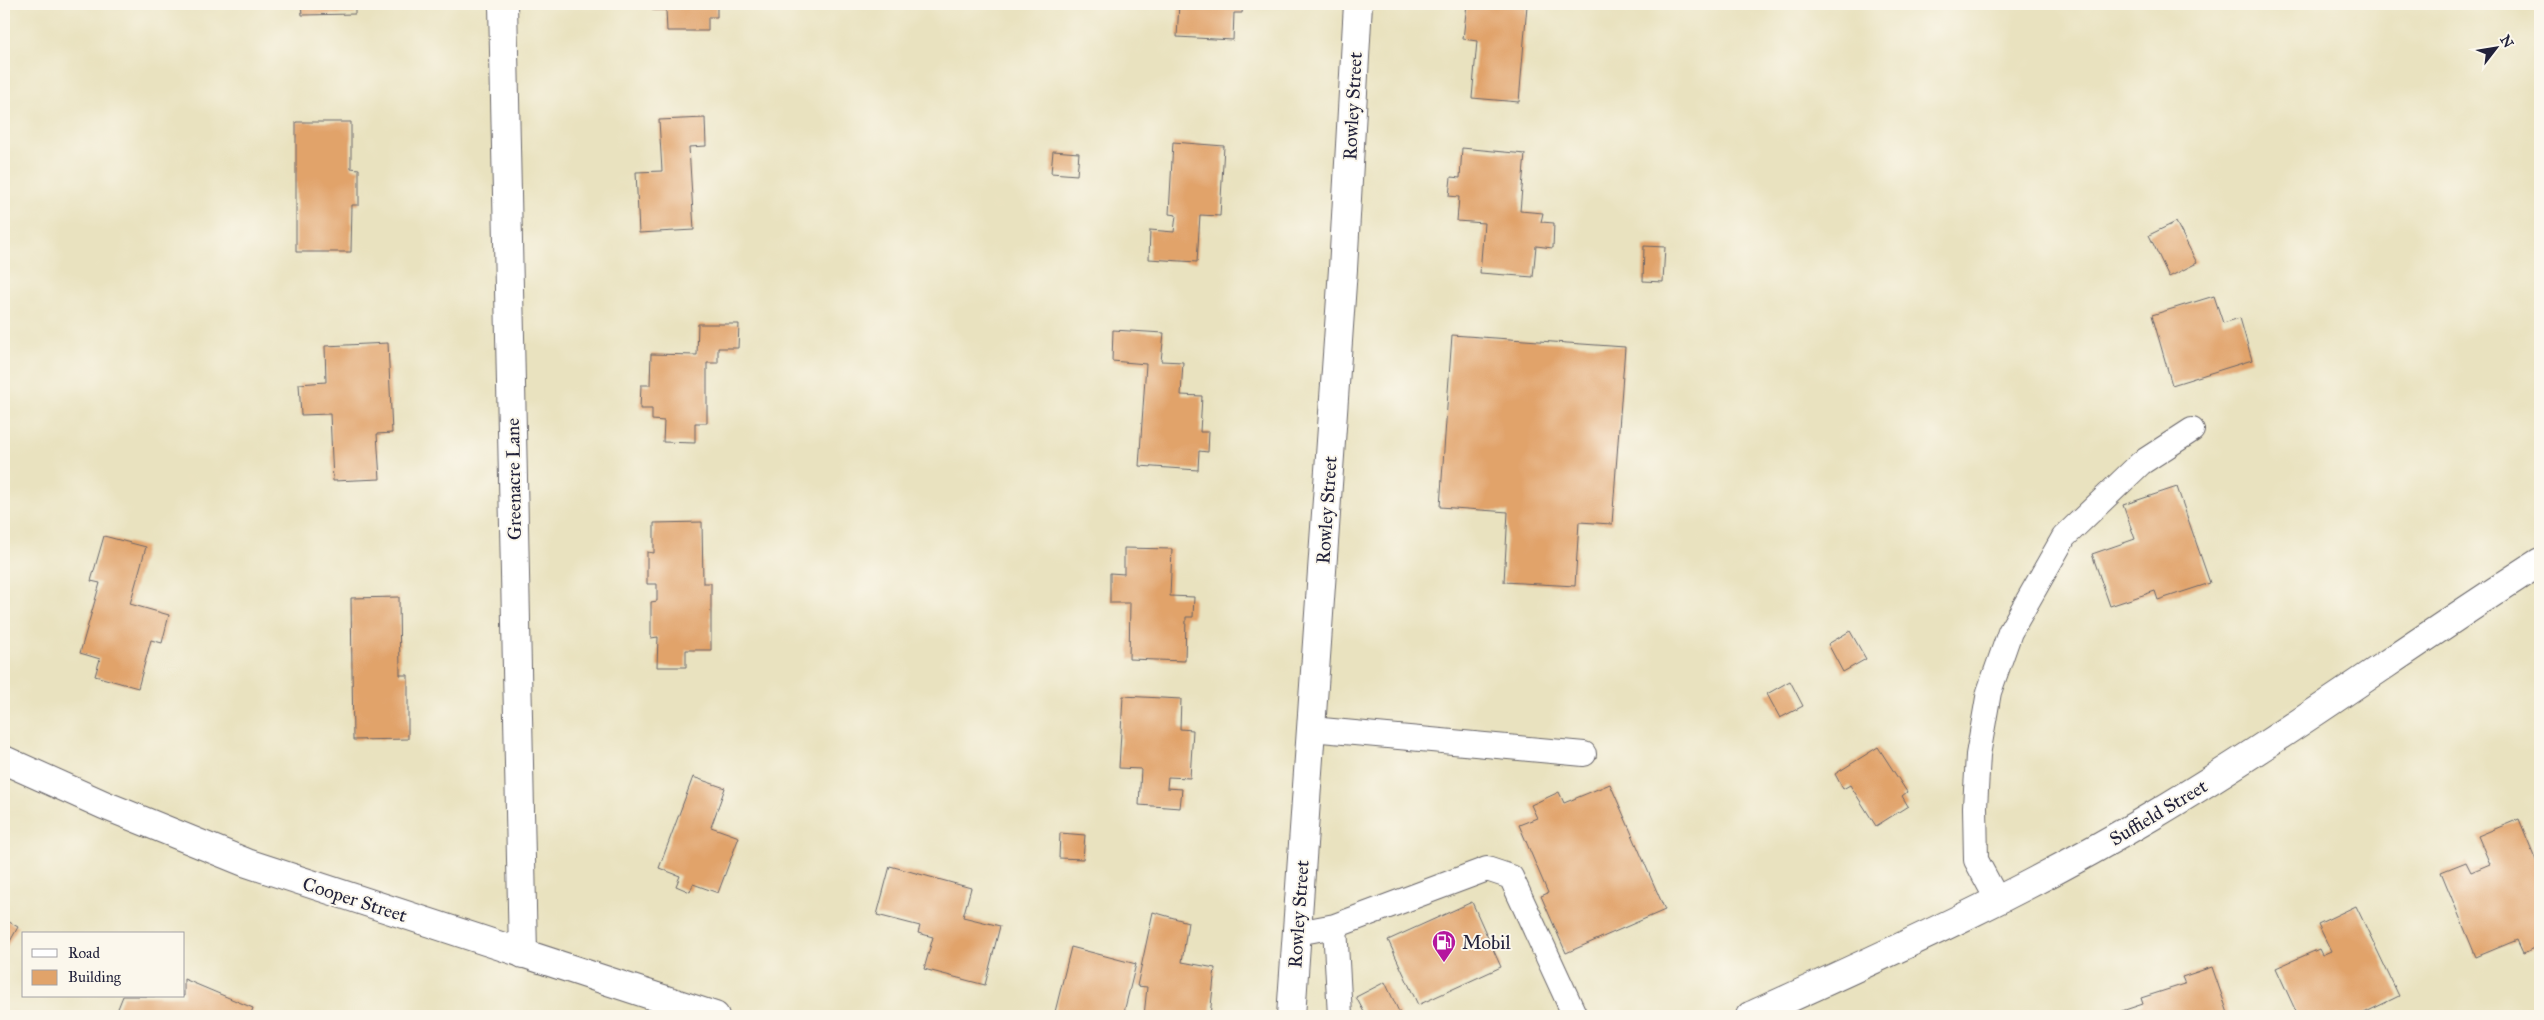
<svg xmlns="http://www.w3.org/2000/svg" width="2544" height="1020" font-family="'IM FELL Great Primer',serif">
  <rect width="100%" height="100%" fill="#fbf7ec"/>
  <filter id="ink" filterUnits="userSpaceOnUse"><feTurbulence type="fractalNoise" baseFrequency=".02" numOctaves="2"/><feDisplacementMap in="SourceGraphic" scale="10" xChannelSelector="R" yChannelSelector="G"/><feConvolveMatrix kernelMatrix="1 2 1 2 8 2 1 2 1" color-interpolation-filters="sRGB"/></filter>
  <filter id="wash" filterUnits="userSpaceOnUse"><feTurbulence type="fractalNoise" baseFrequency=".0096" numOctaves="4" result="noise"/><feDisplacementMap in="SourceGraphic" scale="20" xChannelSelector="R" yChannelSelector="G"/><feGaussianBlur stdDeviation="1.12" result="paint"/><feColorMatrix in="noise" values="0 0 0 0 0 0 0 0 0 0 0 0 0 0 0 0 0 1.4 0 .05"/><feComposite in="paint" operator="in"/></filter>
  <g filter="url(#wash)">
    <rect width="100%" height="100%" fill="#e9e2bf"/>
    <g id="blocks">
      <!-- building -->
      <path fill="#e1a36a" d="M301 4H355V14L302 15Z
        M653 4H717V17H708V31H667L666 10H653Z
        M1179 4H1243L1242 13H1234L1233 40 1177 37Z
        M1467 4 1527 5 1519 102 1472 98 1477 41 1463 39Z
        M705 118 706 146 689 147 694 230 639 233 636 172 662 171 659 120Z
        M296 122H351V168L359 169V205H352L351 252H296Z
        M1173 142 1224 146 1220 216 1200 215 1197 262 1149 259 1150 230 1174 232 1176 215 1169 214Z
        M1462 148 1525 154 1520 211 1543 213 1541 222 1554 223 1553 248 1536 246 1533 277 1480 273 1484 223 1457 221 1459 197 1449 196 1451 177 1460 178Z
        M1053 151 1079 153 1077 175 1051 173Z
        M2176 222 2197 263 2169 277 2149 235Z
        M1644 246 1665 247 1663 282 1643 281Z
        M2214 296 2223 323 2240 318 2252 360 2172 385 2152 315Z
        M698 324H739L738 348H718V363H707V423H695V443L663 442 664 421 652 420V409H640L641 385H650L651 354 697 355Z
        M1113 330 1164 333 1161 361 1183 362 1181 395 1202 396 1200 432H1209L1208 452 1199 451 1198 470 1139 466 1146 364 1112 361Z
        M1452 335 1625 347 1612 524 1579 522 1575 586 1504 582 1508 512 1440 507Z
        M388 343 392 433 377 434 380 479 333 481 330 414 301 415 299 384 326 382 325 346Z
        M2177 487 2210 583 2158 600 2155 591 2110 606 2092 554 2135 539 2123 505Z
        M702 522 703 583H711V650H686V667H657L658 637 651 638V602L657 601V584H647V552L654 553V523Z
        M104 536 146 547 130 604 169 615 162 643 151 640 138 688 95 676 100 659 80 653 100 583 91 581Z
        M1124 548 1172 549 1170 596 1194 597 1193 617H1186L1185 661 1129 659 1130 603H1110V573L1124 574Z
        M399 597 400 675H408V739L353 740 351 598Z
        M1850 631 1866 659 1843 672 1828 644Z
        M1790 681 1803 706 1780 718 1767 694Z
        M1123 696 1181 699 1180 729 1193 730 1190 778 1168 777 1167 788 1182 789 1180 808 1139 805 1141 769 1119 768Z
        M1878 747 1907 792 1902 796 1908 806 1876 826 1850 785 1843 789 1835 774Z
        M693 777 725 788 711 827 739 837 718 893 693 884 690 892 676 886 680 876 659 868Z
        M1610 784 1665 910 1566 953 1541 896 1548 893 1519 825 1537 818 1531 805 1559 792 1564 803Z
        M2519 819 2540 870V946L2523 953 2517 940 2476 957 2441 872 2466 862 2471 872 2490 864 2478 836Z
        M1060 833 1085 835 1083 859 1059 858Z
        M890 866 971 888 963 917 1000 926 985 985 924 969 933 937 918 933 920 926 877 915Z
        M1472 902 1501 967 1418 1005 1388 940Z
        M2356 906 2399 996 2362 1014 2363 1016H2298L2276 968 2319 949 2322 955 2331 951 2318 924Z
        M1153 912 1188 922 1182 962 1215 968 1210 1016H1144L1147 987 1137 986Z
        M4 919 18 927 4 952Z
        M1071 947 1136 964 1123 1016H1054Z
        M2212 967 2229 1016H2107L2143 1004 2141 998 2185 984 2182 977Z
        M184 979 253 1008 250 1016H115L123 996H184Z
        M1385 982 1401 1016H1366L1356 997Z"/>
    </g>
  </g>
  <g filter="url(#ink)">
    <use href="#blocks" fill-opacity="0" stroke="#686569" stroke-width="1"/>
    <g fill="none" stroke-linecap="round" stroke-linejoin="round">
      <!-- lane casing -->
      <g stroke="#686569" stroke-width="26">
        <path id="lane" d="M1311 729 1584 754
          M1998 901 1976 860 1975 807 1978 755 1989 692 2010 632 2064 537 2141 463 2192 430
          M1335 926 1340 1016
          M1297 933 1335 926 1487 869 1511 877 1575 1016"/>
      </g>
      <!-- street casing -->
      <g stroke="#686569" stroke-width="30">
        <path id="street" d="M503 4 523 954"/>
      </g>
      <!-- secondary casing -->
      <g stroke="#686569" stroke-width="30">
        <path id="secondary" d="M4 760 104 805 247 863 715 1016
          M1291 1016 1343 269 1358 4
          M1750 1016C1887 954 2023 893 2152 816 2285 737 2410 645 2540 562"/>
      </g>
      <!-- lane -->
      <use href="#lane" stroke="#fff" stroke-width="24"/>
      <!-- street -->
      <use href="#street" stroke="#fff" stroke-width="28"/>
      <!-- secondary -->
      <use href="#secondary" stroke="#fff" stroke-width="28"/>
    </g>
  </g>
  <!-- icons -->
  <defs>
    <g id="fuel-pin" transform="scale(1.25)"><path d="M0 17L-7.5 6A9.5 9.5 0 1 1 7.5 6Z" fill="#b5179e" stroke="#fbf7ec"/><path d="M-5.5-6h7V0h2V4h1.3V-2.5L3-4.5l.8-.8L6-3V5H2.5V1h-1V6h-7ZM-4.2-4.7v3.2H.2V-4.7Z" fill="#fff"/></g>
  </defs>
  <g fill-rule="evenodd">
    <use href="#fuel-pin" x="1444" y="942"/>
  </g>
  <g text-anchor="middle" stroke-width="4" stroke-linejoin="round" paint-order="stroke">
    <!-- street labels -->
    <g font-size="19" fill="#22223b" stroke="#fbf7ec">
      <text transform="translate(1352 106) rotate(-87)" y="7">Rowley Street</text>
      <text transform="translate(513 479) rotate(-91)" y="7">Greenacre Lane</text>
      <text transform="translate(1326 510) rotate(-86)" y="7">Rowley Street</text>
      <text transform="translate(2158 812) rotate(-31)" y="7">Suffield Street</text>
      <text transform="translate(355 899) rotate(18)" y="7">Cooper Street</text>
      <text transform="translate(1298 914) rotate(-86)" y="7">Rowley Street</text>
    </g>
    <!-- poi labels -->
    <g font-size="19" fill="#22223b" stroke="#fbf7ec" text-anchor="start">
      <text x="1462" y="949">Mobil</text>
    </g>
  </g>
  <!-- margin -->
  <rect width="2544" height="1020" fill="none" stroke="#fbf7ec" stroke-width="20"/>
  <!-- legend -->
  <rect x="22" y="932" width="162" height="65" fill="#fbf7ec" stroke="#a4a2a5"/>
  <rect x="32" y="949" width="25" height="8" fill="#ffffff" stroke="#a4a2a5"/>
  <text x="68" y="958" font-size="15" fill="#22223b">Road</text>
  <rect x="32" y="970" width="25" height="15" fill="#e1a36a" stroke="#a4a2a5"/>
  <text x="68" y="982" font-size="15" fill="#22223b">Building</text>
  <!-- north arrow -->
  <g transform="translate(2496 48) rotate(59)" stroke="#fbf7ec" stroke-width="4" paint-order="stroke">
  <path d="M0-4L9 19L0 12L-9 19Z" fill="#22223b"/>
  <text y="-8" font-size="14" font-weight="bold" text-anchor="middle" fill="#22223b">N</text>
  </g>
</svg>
